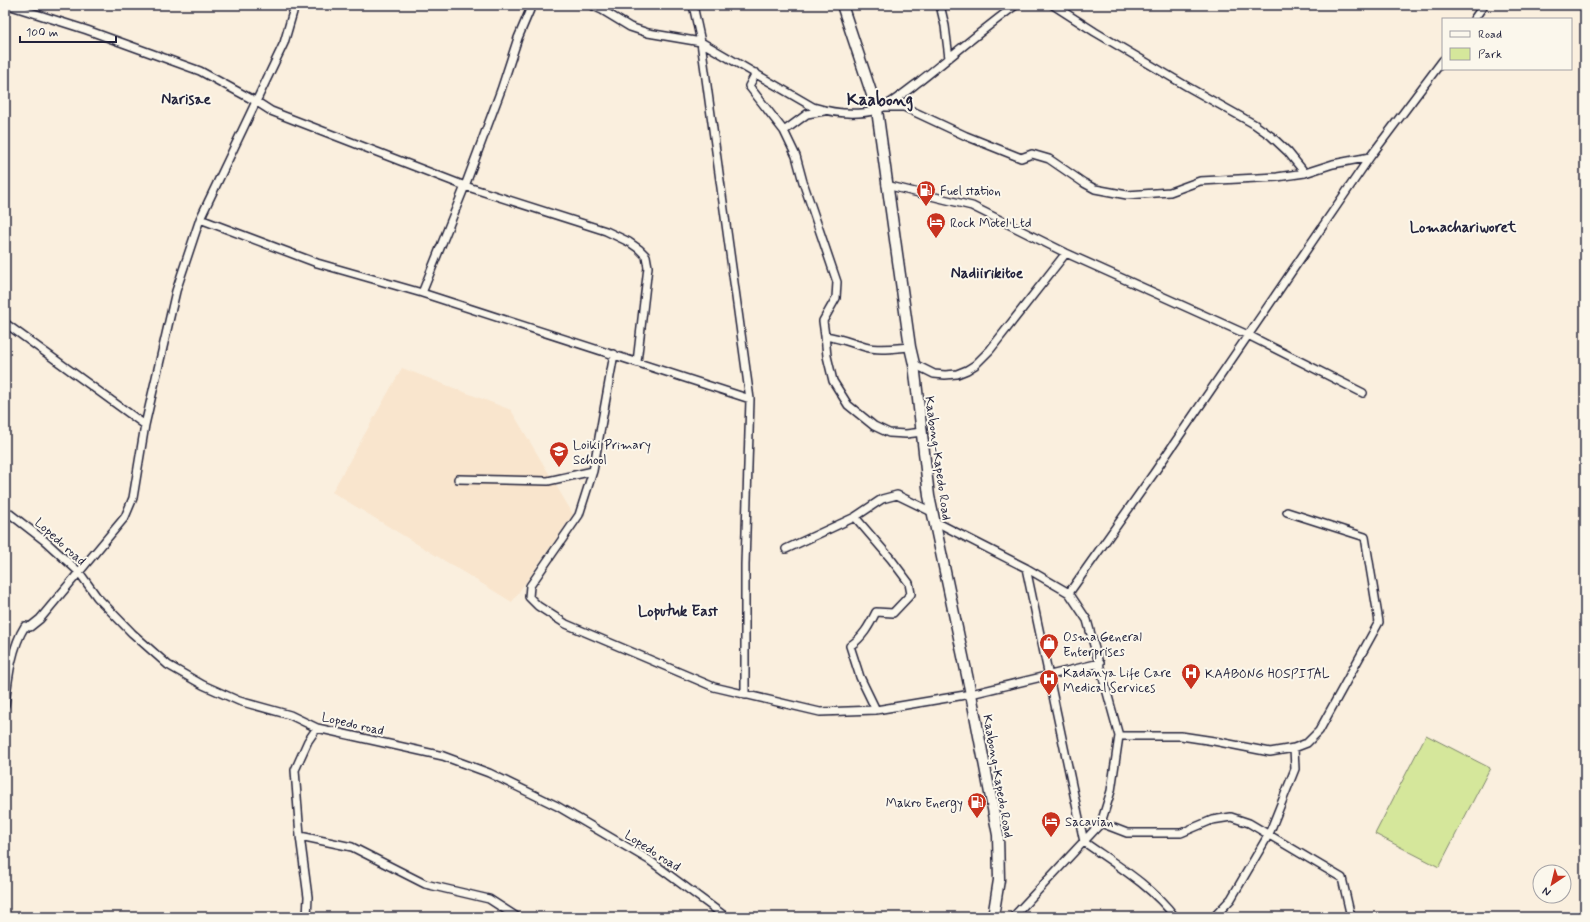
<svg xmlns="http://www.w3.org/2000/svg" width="1590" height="922" font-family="Mynerve,sans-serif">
  <rect width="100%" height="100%" fill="#faefde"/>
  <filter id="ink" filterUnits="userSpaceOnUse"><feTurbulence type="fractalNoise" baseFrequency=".025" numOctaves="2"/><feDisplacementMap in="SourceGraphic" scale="8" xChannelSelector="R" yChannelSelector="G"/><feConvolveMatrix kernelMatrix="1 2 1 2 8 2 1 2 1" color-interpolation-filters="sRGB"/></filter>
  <g filter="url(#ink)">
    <!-- built -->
    <path fill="#f9e5cd" d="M402 368 511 410 573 514 512 602 332 492Z"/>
    <!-- green -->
    <path fill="#d5e79b" stroke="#7c846b" d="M1426 735 1490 768 1439 867 1375 834Z"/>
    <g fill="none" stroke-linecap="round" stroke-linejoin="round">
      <!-- street casing -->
      <g stroke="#22223b" stroke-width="10">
        <path id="street" d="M8 5 87 30 200 71 257 102 271 111 465 186 606 231 629 242 639 249 646 256 648 267 637 362
          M591 5 602 10 630 27 648 33 701 42 813 107C833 113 856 116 877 110 889 106 909 89 920 81 952 56 983 29 1016 5
          M693 5 701 42 750 399 745 565V695
          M940 5 945 26 949 58
          M1053 5 1095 32 1188 87 1254 124 1271 136 1288 152 1305 173
          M1474 19 1484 5
          M756 73 749 86 784 131 796 156 803 182 837 282 836 298 823 321 825 336C840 338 851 343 865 347 879 351 896 348 910 347
          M882 107H904L966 136 1021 158 1032 154 1049 159 1084 183 1095 189 1127 195 1170 192 1200 181 1277 177 1305 173 1333 164 1370 157
          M784 131 807 114 824 111
          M886 185 972 206 1066 253 1248 335 1363 393
          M200 219 317 263 422 293 750 399
          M422 293 465 186 501 90 518 38 532 5
          M5 323 145 425
          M825 336 827 356 833 381 848 405 874 426 889 433 906 434 922 432
          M614 354 593 471 579 515 530 586 529 597 538 606 566 624 714 687 820 712 876 710 971 694 1100 663
          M914 364 934 374 945 375 957 374 967 370 975 365 990 350 1066 253
          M458 479 548 481 593 471
          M5 510 45 541 79 572 97 597 132 633 168 665 203 685 239 701 290 715 317 728 443 756 489 773 557 806 649 860 726 917
          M855 517 891 559 909 583 911 594 893 613 876 612C869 626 863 637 850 646L860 677 876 710
          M934 521 1026 568 1069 593 1087 620 1119 736 1111 791 1101 823 1013 917
          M786 549 855 517 882 499 897 495 932 512
          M1026 568 1084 842C1115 864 1152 886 1175 917
          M1069 593 1154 473 1370 157 1443 60
          M5 705C8 680 11 648 25 626L30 627 40 619 125 517 133 498 145 425 176 291 200 219 284 43 295 5
          M1119 736H1181L1214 741 1270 752 1294 748 1307 743 1319 731 1379 622 1365 537 1287 512
          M1101 823 1127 833H1181L1212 820 1231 817 1249 823 1342 878 1351 917
          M300 836 352 847 425 884 489 899 517 917
          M307 917 308 897 300 836 295 770 308 741 317 728
          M1214 917 1231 899 1269 834 1295 769 1294 748"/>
      </g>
      <!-- secondary casing -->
      <g stroke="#22223b" stroke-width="13">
        <path id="secondary" d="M842 5 877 110 910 347 914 364 929 496 971 694 998 835 999 880 993 917"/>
      </g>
      <!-- street -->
      <use href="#street" stroke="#fbf7ec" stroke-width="7"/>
      <!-- secondary -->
      <use href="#secondary" stroke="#fbf7ec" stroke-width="10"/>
    </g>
  </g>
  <!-- icons -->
  <defs>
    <g id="fuel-pin" transform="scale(1)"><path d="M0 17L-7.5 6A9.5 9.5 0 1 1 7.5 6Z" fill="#c8321e" stroke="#fbf7ec"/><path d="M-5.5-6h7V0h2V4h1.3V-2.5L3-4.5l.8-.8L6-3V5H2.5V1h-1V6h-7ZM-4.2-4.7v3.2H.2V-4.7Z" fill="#fff"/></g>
    <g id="hotel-pin" transform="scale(1)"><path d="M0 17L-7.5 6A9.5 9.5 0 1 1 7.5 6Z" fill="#c8321e" stroke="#fbf7ec"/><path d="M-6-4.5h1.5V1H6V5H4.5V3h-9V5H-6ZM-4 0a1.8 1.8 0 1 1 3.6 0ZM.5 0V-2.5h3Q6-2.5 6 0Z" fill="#fff"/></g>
    <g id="school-pin" transform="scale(1)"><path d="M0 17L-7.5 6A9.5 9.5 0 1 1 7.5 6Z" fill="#c8321e" stroke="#fbf7ec"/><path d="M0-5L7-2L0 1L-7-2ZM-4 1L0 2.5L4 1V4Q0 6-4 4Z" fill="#fff"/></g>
    <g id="shop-pin" transform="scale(1)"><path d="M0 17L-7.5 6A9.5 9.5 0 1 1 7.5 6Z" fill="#c8321e" stroke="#fbf7ec"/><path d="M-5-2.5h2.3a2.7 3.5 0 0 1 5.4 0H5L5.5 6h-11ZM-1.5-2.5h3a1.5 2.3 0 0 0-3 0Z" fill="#fff"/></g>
    <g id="hospital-pin" transform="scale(1)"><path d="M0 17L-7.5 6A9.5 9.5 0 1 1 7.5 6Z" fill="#c8321e" stroke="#fbf7ec"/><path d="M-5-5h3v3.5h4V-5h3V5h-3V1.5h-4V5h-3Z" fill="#fff"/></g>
  </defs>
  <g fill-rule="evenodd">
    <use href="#fuel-pin" x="926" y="190"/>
    <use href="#hotel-pin" x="936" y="222"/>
    <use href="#school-pin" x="559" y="451"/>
    <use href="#shop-pin" x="1049" y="643"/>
    <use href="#hospital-pin" x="1191" y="673"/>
    <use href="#hospital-pin" x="1049" y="679"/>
    <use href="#fuel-pin" x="977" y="802"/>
    <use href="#hotel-pin" x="1051" y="821"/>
  </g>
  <g text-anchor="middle" stroke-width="4" stroke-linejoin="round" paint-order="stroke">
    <!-- poi labels -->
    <g font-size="13" fill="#22223b" stroke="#fbf7ec" text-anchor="start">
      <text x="940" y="195">Fuel station</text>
      <text x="950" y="227">Rock Motel Ltd</text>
      <text x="573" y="449">Loiki Primary<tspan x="573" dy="15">School</tspan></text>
      <text x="1063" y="641">Osma General<tspan x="1063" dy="15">Enterprises</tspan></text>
      <text x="1063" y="677">Kadanya Life Care<tspan x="1063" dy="15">Medical Services</tspan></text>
      <text x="1205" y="678">KAABONG HOSPITAL</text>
      <text x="963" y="807" text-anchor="end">Makro Energy</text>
      <text x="1065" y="826">Sacavian</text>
    </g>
    <!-- street labels -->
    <g font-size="13" fill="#22223b" stroke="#fbf7ec">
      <text transform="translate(939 458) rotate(82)" y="5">Kaabong-Kapedo Road</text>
      <text transform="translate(61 541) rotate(42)" y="5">Lopedo road</text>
      <text transform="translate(353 723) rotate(13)" y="5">Lopedo road</text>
      <text transform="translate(999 776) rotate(80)" y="5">Kaabong-Kapedo Road</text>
      <text transform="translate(653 850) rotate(33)" y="5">Lopedo road</text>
    </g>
    <!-- quarter labels -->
    <g font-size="15" font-weight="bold" fill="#22223b" stroke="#fbf7ec">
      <text x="186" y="104">Narisae</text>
      <text x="1463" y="232">Lomachariworet</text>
      <text x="987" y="278">Nadiirikitoe</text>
      <text x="678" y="616">Loputuk East</text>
    </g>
    <!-- district labels -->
    <g font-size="17" font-weight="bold" fill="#22223b" stroke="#fbf7ec">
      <text x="880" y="105">Kaabong</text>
    </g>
  </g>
  <!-- margin -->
  <rect width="1590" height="922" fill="none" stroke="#fbf7ec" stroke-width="20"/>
  <rect x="10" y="10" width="1570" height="902" fill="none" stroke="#22223b" stroke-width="1.5" filter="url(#ink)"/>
  <!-- legend -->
  <rect x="1442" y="18" width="130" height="52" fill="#fbf7ec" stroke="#a4a2a5"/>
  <rect x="1450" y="31" width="20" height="6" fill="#fbf7ec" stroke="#a4a2a5"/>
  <text x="1478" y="38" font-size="12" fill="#22223b">Road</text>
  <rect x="1450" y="48" width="20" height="12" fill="#d5e79b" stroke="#a4a2a5"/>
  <text x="1478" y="58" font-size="12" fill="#22223b">Park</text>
  <!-- north arrow -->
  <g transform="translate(1552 884) rotate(215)"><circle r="19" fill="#fbf7ec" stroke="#a4a2a5"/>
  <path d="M0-3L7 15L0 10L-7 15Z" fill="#c8321e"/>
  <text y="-6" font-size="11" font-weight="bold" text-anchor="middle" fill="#22223b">N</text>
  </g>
  <!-- scale -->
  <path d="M20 36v6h96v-6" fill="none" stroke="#22223b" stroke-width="2"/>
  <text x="26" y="36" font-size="12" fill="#22223b" stroke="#fbf7ec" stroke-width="3" paint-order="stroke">100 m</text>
</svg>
